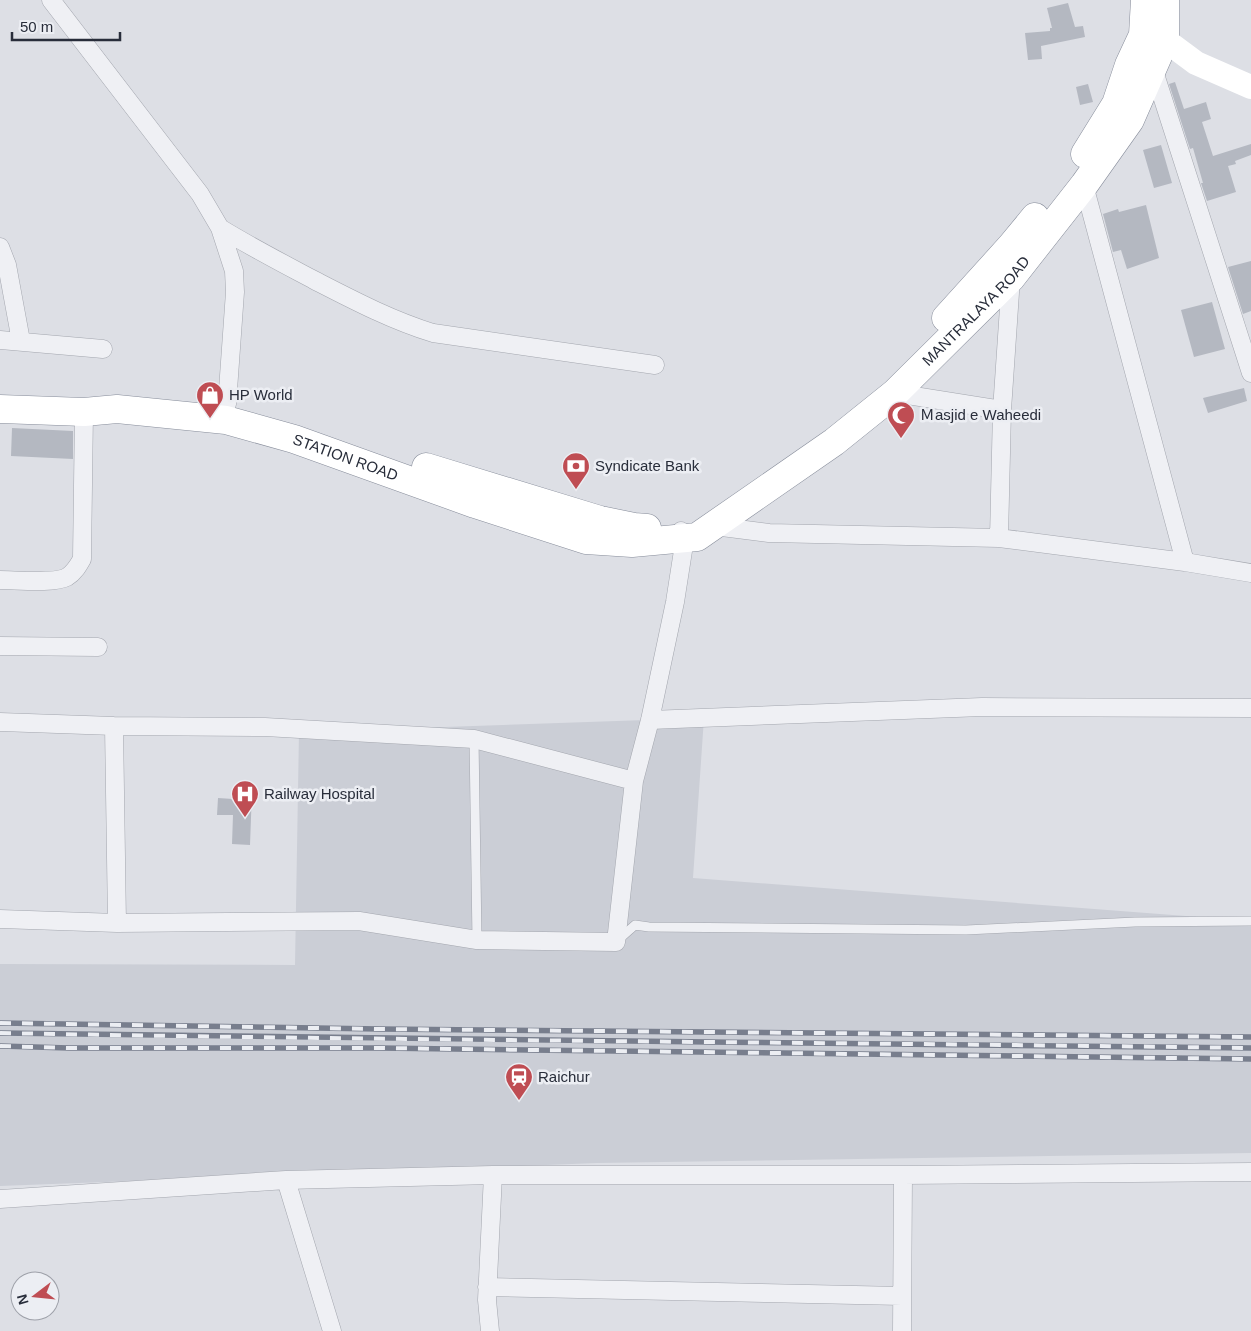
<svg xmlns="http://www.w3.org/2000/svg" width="1251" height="1331" font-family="Helvetica,'Noto Sans SC',sans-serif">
  <rect width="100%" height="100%" fill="#dddfe5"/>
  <!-- built -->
  <path fill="#cbced6" d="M704 718 693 878 1251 921V1153L597 1163 0 1186V964L295 965 299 732Z"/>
  <!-- building -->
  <path fill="#b4b8c1" d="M1068 3 1075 27 1083 26 1085 37 1041 46 1042 59 1028 60 1025 33 1050 31V28H1052L1047 8Z
    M1175 82 1184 109 1206 102 1211 119 1202 122 1213 156 1251 144V155L1235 161 1236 164 1228 166 1236 192 1207 201 1201 183H1203L1193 148 1190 149 1169 84Z
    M1088 84 1093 102 1080 105 1076 87Z
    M1161 145 1172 183 1154 188 1143 150Z
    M1146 205 1159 258 1127 269 1121 250 1113 252 1103 214 1118 209 1119 212Z
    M1251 261V311L1243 314 1228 267Z
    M1212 302 1225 349 1194 357 1181 310Z
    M1244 388 1247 401 1208 413 1203 398Z
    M12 428 73 431V459L11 456Z
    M234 789 252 790 250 845 232 844 233 815H217L218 798 233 799Z"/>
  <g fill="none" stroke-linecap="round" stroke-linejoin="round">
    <!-- lane casing -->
    <g stroke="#a3a6ae" stroke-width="10">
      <path id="lane" d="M474 739 477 940
        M618 940 635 925 649 927 966 930 1135 922 1251 921"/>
    </g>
    <!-- street casing -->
    <g stroke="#a3a6ae" stroke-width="19">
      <path id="street" d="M51 0 200 194 220 228 234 271 235 292 227 404
        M1153 68 1251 373
        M1084 185 1185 562
        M220 228C251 247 282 263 314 280 353 300 391 320 433 333L655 365
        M0 247 7 265 21 341
        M0 340 103 349
        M895 393 1002 410
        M714 526 769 533 999 538 1185 562 1251 573
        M999 538 1002 410 1011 278
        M0 580C16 580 54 584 67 577 74 573 78 566 82 559L84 412
        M0 646 98 647
        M650 720 982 707 1251 708
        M0 722 114 726 265 727 474 739 634 781
        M114 726 117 923
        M0 919 117 923 359 921 477 940 616 942 634 781 650 720 675 602 685 538 681 531
        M286 1180 332 1331
        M0 1199 286 1180 493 1175H903L1251 1172
        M487 1287 902 1296
        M490 1331 487 1300 493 1175
        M902 1331 903 1175"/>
    </g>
    <!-- highway casing -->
    <g stroke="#868c9a" stroke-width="29">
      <g id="highway">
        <path d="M1085 154 1116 104 1129 65 1143 35 1145 0"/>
        <path d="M946 318 1012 245 1035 217"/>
        <path id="s1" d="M0 409 84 412 117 409 226 420 294 439 475 504 586 540 632 543 697 537 834 442 895 393 1011 278 1084 185 1130 120 1165 40V0"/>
        <path d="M426 467 600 520 634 527 647 528"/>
      </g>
    </g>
    <!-- lane -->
    <use href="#lane" stroke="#eff0f4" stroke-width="9"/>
    <!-- street -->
    <use href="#street" stroke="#eff0f4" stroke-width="18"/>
    <!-- secondary -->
    <path stroke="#fff" stroke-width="24" d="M1147 36 1165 40 1196 63 1251 87"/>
    <!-- highway -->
    <use href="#highway" stroke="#fff" stroke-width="28"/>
    <!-- rail casing -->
    <g stroke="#787e8d" stroke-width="5.5">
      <path id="rail" d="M0 1023 379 1029 1251 1037
        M0 1033C417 1041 834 1042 1251 1048
        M0 1046 69 1048H379L1251 1059"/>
    </g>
    <!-- rail -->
    <use href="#rail" stroke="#eceef3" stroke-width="4" stroke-dasharray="11" stroke-linecap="butt"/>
  </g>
  <!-- icons -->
  <defs>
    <g id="shop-pin" transform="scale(1.4375)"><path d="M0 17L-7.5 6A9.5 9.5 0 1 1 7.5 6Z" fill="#bf4d53" stroke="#eceef3"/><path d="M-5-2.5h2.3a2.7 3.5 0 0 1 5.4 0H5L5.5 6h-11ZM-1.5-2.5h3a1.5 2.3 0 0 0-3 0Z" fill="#fff"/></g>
    <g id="mosque-pin" transform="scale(1.4375)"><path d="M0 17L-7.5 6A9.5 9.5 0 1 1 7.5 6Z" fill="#bf4d53" stroke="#eceef3"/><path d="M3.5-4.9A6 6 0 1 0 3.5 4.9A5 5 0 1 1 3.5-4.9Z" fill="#fff"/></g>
    <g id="bank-pin" transform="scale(1.4375)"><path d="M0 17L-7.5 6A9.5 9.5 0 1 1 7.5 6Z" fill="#bf4d53" stroke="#eceef3"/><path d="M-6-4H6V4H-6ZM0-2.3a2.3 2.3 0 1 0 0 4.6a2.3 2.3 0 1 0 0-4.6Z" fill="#fff"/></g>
    <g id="hospital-pin" transform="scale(1.4375)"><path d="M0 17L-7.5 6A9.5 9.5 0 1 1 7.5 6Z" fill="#bf4d53" stroke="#eceef3"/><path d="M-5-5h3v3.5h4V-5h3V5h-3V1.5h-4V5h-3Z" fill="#fff"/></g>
    <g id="station-pin" transform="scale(1.4375)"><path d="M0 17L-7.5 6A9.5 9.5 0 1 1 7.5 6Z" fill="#bf4d53" stroke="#eceef3"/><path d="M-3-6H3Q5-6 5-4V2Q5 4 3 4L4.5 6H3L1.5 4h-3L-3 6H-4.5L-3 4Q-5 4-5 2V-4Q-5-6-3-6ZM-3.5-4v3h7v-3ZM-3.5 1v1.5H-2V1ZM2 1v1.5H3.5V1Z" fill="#fff"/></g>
  </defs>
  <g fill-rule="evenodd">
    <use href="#shop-pin" x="210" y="395"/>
    <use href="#mosque-pin" x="901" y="415"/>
    <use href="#bank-pin" x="576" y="466"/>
    <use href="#hospital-pin" x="245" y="794"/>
    <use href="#station-pin" x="519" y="1077"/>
  </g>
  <g text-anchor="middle" stroke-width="5" stroke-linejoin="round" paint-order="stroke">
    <!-- street labels -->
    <g font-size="15" fill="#282d3a" stroke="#eceef3">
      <text dy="5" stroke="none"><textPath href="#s1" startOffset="1078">MANTRALAYA ROAD</textPath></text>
      <text dy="5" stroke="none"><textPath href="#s1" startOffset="352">STATION ROAD</textPath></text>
    </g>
    <!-- poi labels -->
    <g font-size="15" fill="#282d3a" stroke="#eceef3" text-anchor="start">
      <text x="229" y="400">HP World</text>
      <text x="920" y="420">Ｍasjid e Waheedi</text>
      <text x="595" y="471">Syndicate Bank</text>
      <text x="264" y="799">Railway Hospital</text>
      <text x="538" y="1082">Raichur</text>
    </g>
  </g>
  <!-- north arrow -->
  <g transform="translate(35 1296) rotate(254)"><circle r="24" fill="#eceef3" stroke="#9ea1a9"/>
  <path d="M0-4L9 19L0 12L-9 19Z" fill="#bf4d53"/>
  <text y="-8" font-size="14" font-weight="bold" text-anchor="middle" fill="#282d3a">N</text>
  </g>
  <!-- scale -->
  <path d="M12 32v8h108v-8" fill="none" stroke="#282d3a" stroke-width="2.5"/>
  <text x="20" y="32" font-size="15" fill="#282d3a" stroke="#eceef3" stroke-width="4" paint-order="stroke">50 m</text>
</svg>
